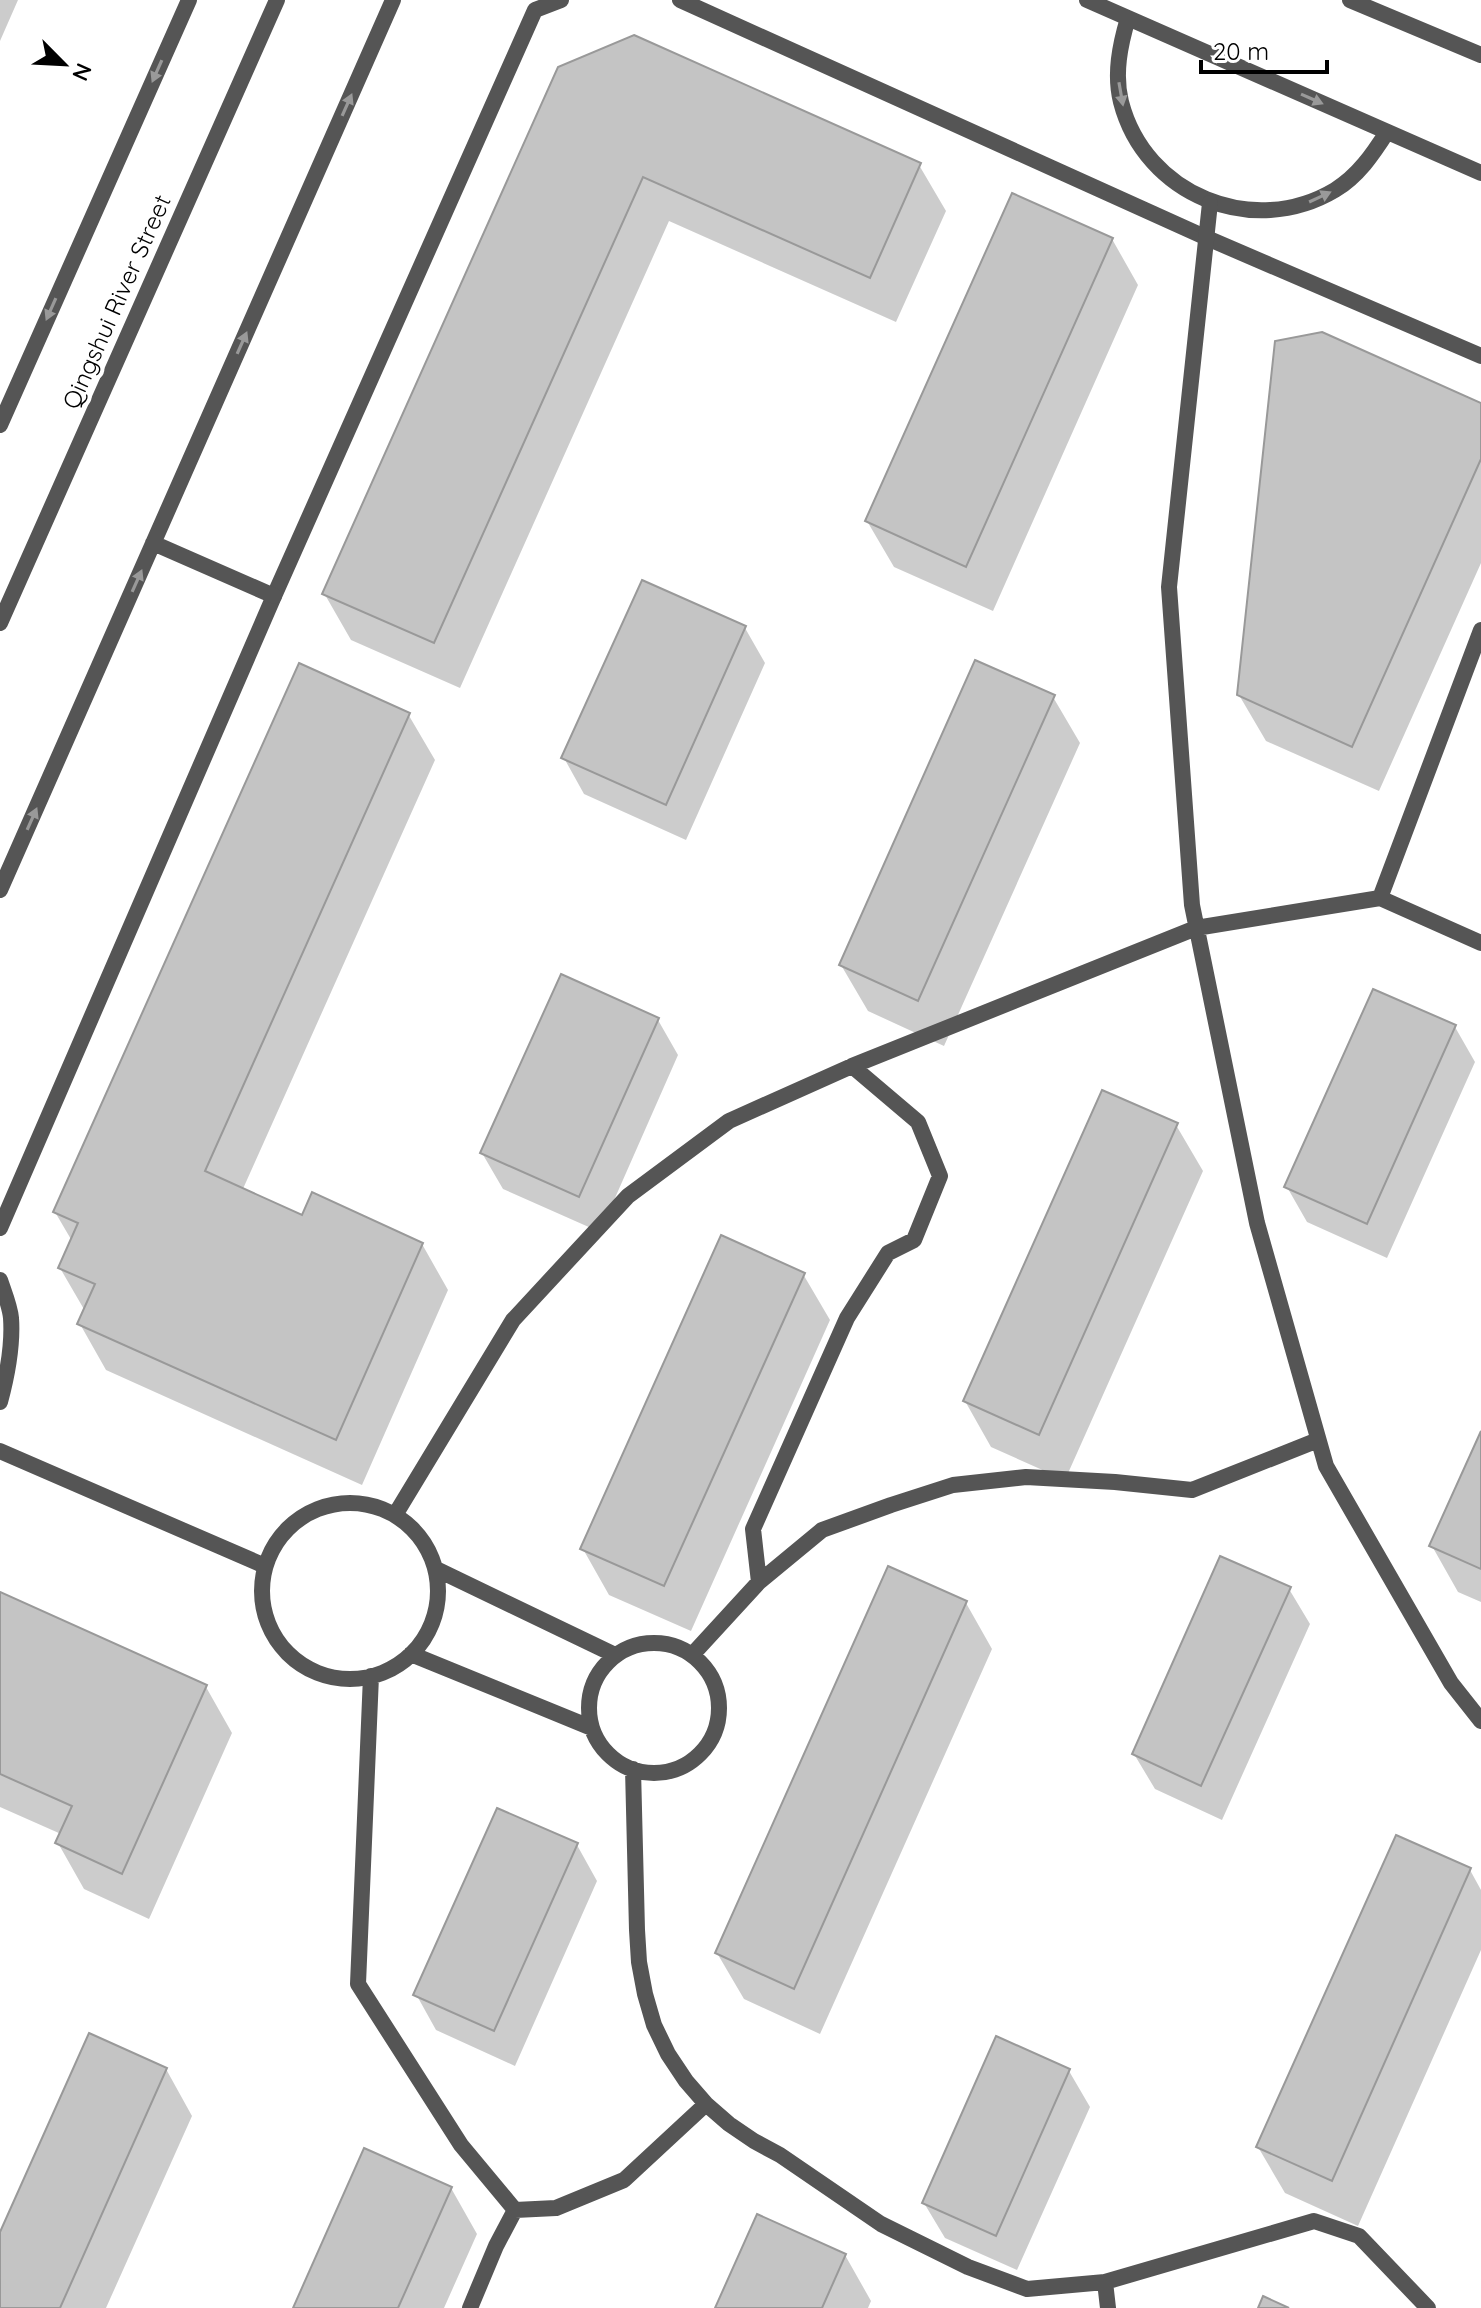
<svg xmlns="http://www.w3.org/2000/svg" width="1481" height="2308" font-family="Quicksand,sans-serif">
  <rect width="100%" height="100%" fill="#fff"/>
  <!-- shadow -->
  <path fill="#0003" d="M0 0H18L0 41Z
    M560 68 919 165 946 211 896 322 669 221 460 688 351 640 324 593Z
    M1112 239 1138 285 993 611 894 567 867 521Z
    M1481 405V563L1379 791 1266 741 1239 695Z
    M745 628 765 663 686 840 584 794 564 758Z
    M1053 697 1080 743 944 1046 868 1011 841 965Z
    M408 714 435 760 242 1191 303 1218 422 1244 448 1290 362 1485 106 1370 80 1324 85 1311 60 1268 72 1241 55 1212Z
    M658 1020 678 1055 600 1232 503 1189 482 1153Z
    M1455 1027 1475 1062 1387 1258 1307 1222 1287 1187Z
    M1176 1125 1203 1171 1065 1480 991 1447 965 1401Z
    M803 1274 830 1320 691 1631 609 1595 583 1549Z
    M1481 1436V1602L1458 1592 1432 1546Z
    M1289 1589 1310 1624 1222 1820 1155 1789 1134 1754Z
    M0 1595 206 1687 232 1733 149 1919 84 1889 58 1843 61 1834 0 1807Z
    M966 1603 992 1649 820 2034 744 1999 717 1953Z
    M577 1845 597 1881 515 2066 436 2030 416 1994Z
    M1470 1870 1481 1890V1950L1358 2226 1285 2193 1258 2147Z
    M166 2069 192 2116 106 2308H0V2237Z
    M1069 2071 1090 2107 1017 2270 945 2238 924 2203Z
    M451 2188 477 2234 444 2308H295Z
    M845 2255 871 2301 868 2308H717Z"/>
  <!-- building -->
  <path fill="#c4c4c4" stroke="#999" stroke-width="2" d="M634 35 921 163 870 278 643 177 434 643 322 594 558 67Z
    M1012 193 1113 238 966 567 865 521Z
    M1322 332 1481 403V459L1352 747 1237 695 1275 341Z
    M642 580 746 626 666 805 561 758Z
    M975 660 1055 695 918 1001 839 965Z
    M299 663 410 713 205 1171 302 1215 312 1192 423 1243 336 1440 77 1324 95 1284 58 1268 78 1223 53 1212Z
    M561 974 659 1018 579 1197 480 1153Z
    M1373 989 1456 1025 1367 1224 1284 1187Z
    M1102 1090 1178 1123 1039 1435 963 1401Z
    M721 1235 805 1273 664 1586 580 1549Z
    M1481 1431V1569L1429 1546Z
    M1220 1556 1291 1587 1201 1786 1132 1754Z
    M888 1566 967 1601 794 1989 715 1953Z
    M0 1592 207 1685 122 1874 55 1843 72 1806 0 1774Z
    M497 1808 578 1843 494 2031 413 1995Z
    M1396 1835 1471 1868 1332 2181 1256 2147Z
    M89 2033 167 2068 60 2308H0V2232Z
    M996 2036 1070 2069 996 2236 922 2203Z
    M364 2148 452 2187 398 2308H293Z
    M757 2214 846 2254 822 2308H715Z
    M1263 2296 1289 2308H1258Z"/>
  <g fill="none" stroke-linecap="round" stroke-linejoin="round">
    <!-- service -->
    <path stroke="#555" stroke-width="16" d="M680 0 1207 238 1481 356
      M1087 0 1481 173
      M1128 18C1120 45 1114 74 1121 102 1145 195 1253 239 1335 190 1358 176 1373 154 1387 132
      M0 1228 274 596 535 10 561 0"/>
    <!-- minor -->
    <path stroke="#555" stroke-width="16" d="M1210 203 1169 587 1192 905 1257 1223 1326 1466 1451 1683 1481 1721
      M0 425 189 0
      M153 543 274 596
      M0 890 393 0
      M1380 898 1481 630
      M0 1280C4 1292 10 1306 11 1318 13 1346 7 1376 0 1402
      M0 1451 265 1566
      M262 1591a88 88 0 1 1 176 0a88 88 0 1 1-176 0Z
      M395 1515 513 1320 628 1196 729 1121 852 1066 1196 928 1380 898 1481 943
      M436 1569 615 1655
      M759 1582 753 1529 847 1318 888 1253 914 1240 940 1176 918 1122 852 1066
      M589 1708a65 65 0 1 1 130 0a65 65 0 1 1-130 0Z
      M411 1654 592 1728
      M692 1655 759 1582 822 1530 891 1505 953 1485 1026 1477 1115 1482 1192 1490 1318 1440
      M371 1676 358 1984 461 2145 515 2210
      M633 1769 637 1930 639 1962 645 1994 654 2025 668 2054 686 2081 706 2104 729 2124 754 2141 780 2155 881 2224 968 2267 1027 2289 1105 2282 1314 2221 1359 2236 1428 2308
      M515 2210 556 2208 624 2180 706 2104
      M1105 2282 1108 2308
      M470 2308 496 2246 515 2210"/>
    <!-- tertiary -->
    <path stroke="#555" stroke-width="16" d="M1350 0 1481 55
      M0 623 277 0"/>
  </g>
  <!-- one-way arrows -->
  <defs><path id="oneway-solid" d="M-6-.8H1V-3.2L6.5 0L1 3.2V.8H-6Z" transform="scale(2)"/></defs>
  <g fill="#999">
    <use href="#oneway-solid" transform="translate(157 71) rotate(114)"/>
    <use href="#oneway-solid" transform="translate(1121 94) rotate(80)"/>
    <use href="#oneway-solid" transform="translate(1312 99) rotate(24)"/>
    <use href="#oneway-solid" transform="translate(347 105) rotate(-66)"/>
    <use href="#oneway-solid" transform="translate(1320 197) rotate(-25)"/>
    <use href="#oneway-solid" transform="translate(51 309) rotate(114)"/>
    <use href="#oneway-solid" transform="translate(242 343) rotate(-66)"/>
    <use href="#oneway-solid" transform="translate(137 581) rotate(-66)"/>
    <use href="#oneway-solid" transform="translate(32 819) rotate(-66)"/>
  </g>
  <g text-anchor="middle" stroke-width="8" stroke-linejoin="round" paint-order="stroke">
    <!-- street labels -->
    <g font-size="24" fill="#000" stroke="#fff">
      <text transform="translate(117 302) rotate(-66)" y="8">Qingshui River Street</text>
    </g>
  </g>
  <!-- north arrow -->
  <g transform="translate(64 64) rotate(114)" stroke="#ffffff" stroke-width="6" paint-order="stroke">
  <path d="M0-6L14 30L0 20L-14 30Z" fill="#000000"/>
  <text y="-12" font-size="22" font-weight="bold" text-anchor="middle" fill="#000000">N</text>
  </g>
  <!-- scale -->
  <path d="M1201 60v12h126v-12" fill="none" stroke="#000000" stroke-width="4"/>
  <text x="1213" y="60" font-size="24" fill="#000000" stroke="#ffffff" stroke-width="6" paint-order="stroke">20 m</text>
</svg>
